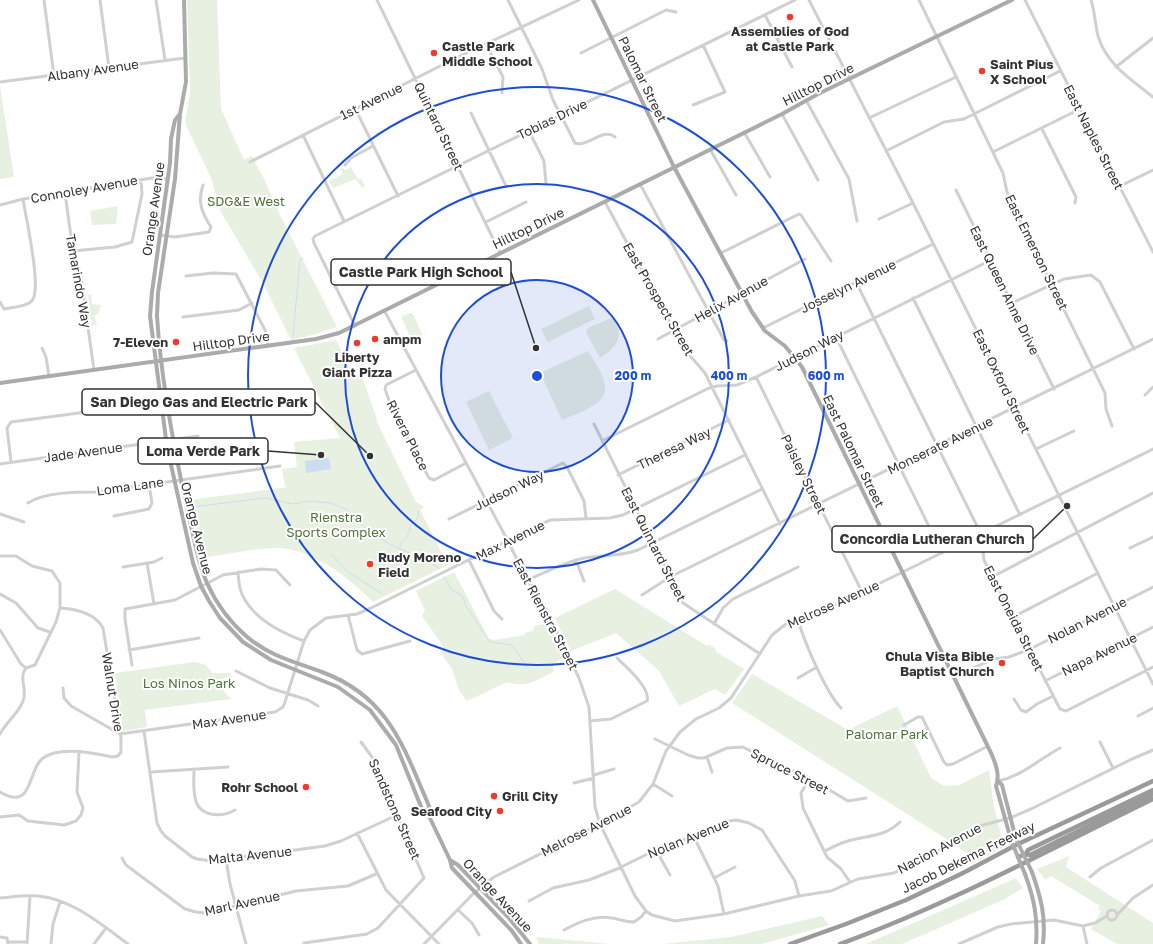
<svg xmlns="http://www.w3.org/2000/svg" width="1153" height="944" font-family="'Golos Text',sans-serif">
  <rect width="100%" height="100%" fill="#fff"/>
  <!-- green -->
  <path fill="#e7f0e1" d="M187 0H217L221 109 244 160 252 156 266 183 279 213 337 327 316 334 291 340 264 285 221 212 211 178 185 123 190 92Z
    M0 86 14 177 0 179Z
    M340 167 346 170 351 167 357 178 362 180 365 186 362 188 356 179 333 188 329 181 343 174Z
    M118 206 116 224 92 225 90 211Z
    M91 294 92 304 101 305 99 313 94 316 97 324 92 326 88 295Z
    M589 306 595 319 548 342 541 329Z
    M410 313 413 314 422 334V337L414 341 411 338 402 319V316Z
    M614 317C624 338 618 346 600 358L586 332 588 328Z
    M336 340 353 377 361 374 377 419 376 420 416 502 424 507 420 510 448 565 373 602C348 577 310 546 273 548 251 549 228 554 207 557L202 554 190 500 287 487 285 486 282 469 297 467 294 442 340 438 294 348Z
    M588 351C617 395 610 401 562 420L542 377 544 371Z
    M489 391 513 438 489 450 466 402Z
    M454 572 489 639 494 640 525 635V633L532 631 536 625H541L547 622 564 656 553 665V672C535 681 528 688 507 682L467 701 459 690 452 669 440 652 443 648V646L422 616 425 610 416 591Z
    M615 589 707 646 708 644 716 649 715 651 744 669 725 695 715 689 679 706 659 671 616 633 571 651 555 618Z
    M195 662 206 665 212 673H230L231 676 215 681 231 699 145 710 147 727 123 731 115 673Z
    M752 674 848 730 897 706 931 778 944 786 959 785 989 770 994 807 1004 847 978 861 948 840 732 703Z
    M1069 856 1066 867 1153 923V944H1117L1091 929 1101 911 1098 909 1100 906 1051 876 1045 880 1037 869Z
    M1016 878 1023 888 1005 899 902 944H866Z
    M822 916 829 925 762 944H663L731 937Z
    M536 937 611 944H539Z"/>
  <!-- water -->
  <path fill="#ccddf0" d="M329 458 331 469 306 473 305 461Z"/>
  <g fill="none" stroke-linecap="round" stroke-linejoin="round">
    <!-- stream -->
    <path stroke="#ccddf0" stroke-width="1" d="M293 336 300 260 303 258
      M298 347 299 348
      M193 507 265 498 293 504 310 501 331 503 346 509 367 529 389 544 431 563 440 569
      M406 538 410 531V526L417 519 419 511
      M400 550V545L404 540
      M331 554 348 572 381 593
      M444 577 452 590 463 597 466 606 490 642 512 645 527 667"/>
    <!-- minor -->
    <path stroke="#d0d0d0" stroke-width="3" d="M44 0 54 76
      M100 0 109 68
      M156 0 165 60
      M377 0 500 253
      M508 0 542 69 553 100 575 143C587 148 603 127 615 137
      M809 0 913 203 1153 684
      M919 0 1003 173 1007 192 1015 210 1105 393 1106 409 1112 426
      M1025 0 1153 252
      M1091 0C1095 12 1095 24 1098 36 1106 64 1132 80 1153 97
      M765 15 792 67
      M486 44 503 77 502 93
      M581 53 666 10 676 12
      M1116 67 1153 38
      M0 82 185 58
      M806 100 849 179 857 221
      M693 105 725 92 703 45
      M355 108 398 196
      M471 113 506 186
      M782 114 818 180
      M869 118 956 77
      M1042 129 1076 197 1075 203
      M529 131 544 161 546 183
      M744 132 770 177
      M303 135 344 221
      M710 149 736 195
      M886 151 944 122 964 119 1060 71
      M993 152 1080 109
      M250 162 456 58 579 0
      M345 165 351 158 373 146
      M640 184 724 340 727 341
      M1120 186 1153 170
      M956 190 1054 389
      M65 193 73 251 80 271 94 370
      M605 202 685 350 705 373 780 524
      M0 205 23 199 152 178 168 179
      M879 219 913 203
      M486 222 526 202
      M160 235 175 237 209 232 211 227C202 213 197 202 203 185
      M73 251 115 247 132 242 142 194 141 180
      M721 253 799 214 801 215 831 261
      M186 276 213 273 236 274 265 330 268 346
      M856 282 981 534 984 560 1060 709 1066 711 1153 667
      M913 298 1020 515
      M0 302 4 309C12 307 29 307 33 299 41 285 26 218 23 199
      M1012 303 1064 279 1091 275 1100 282 1134 349
      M384 310 508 541 527 580 543 603 579 678 589 707 595 807 600 824 635 896 646 911 652 915 675 921 724 914 799 896 831 891 858 879 894 873 951 844 979 826 1010 818 1031 809 1132 759 1153 750
      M183 317 239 310 252 303
      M355 326 314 243 313 239 315 236 795 0
      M763 328 933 244
      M836 337 942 553
      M658 339 805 259
      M42 348 46 357 49 376
      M416 370 386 385 385 389 392 409 429 478 434 480 466 463
      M756 377 862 592
      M1145 395 1153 387
      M594 424 683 603 760 654
      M602 441 709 388 717 386 737 385 756 377 991 260
      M1036 449 1074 431
      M11 462 7 428 11 422 192 398
      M0 464 198 436
      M618 475 729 420
      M28 503C44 492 77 492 96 492L280 466
      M0 514 24 522
      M114 516 149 509 152 503 149 484
      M449 519 563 463 567 467 584 501 586 518
      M1130 548 1153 537
      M0 556H16L32 566 52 571 60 583V608L56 622 35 665 26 668C18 678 28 690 23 701 19 713 6 722 0 734
      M469 560 494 611 502 619
      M576 560 584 581
      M147 563 154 604
      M123 567 154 562 162 558
      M238 572C239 582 239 591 245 600 257 620 282 633 304 641
      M992 577 1153 493
      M527 580C544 573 561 564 580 559 599 555 619 557 638 550L762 489
      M0 594 16 603 38 628 50 632
      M642 595 670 577 1153 339
      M348 615 357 650 362 654 410 641
      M1013 617 1098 573
      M798 620C804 641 826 693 841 708
      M714 624 723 608 733 599 798 567
      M0 630 21 664 26 668
      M129 650 199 638
      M132 665 125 619V609L175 600 223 575 261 569 276 570 290 585
      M236 671 270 688 308 700 318 706
      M953 677 993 659 1009 657 1030 649 1153 587
      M798 678 817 667
      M1045 681 1153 627
      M63 688 64 698 71 706 120 734 275 712 283 707 285 702 304 641 310 630 326 618 357 614 371 608 543 523 551 520 610 518 623 515 745 455
      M1014 699 1021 710 1026 712 1037 704 1053 696
      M1138 716 1153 708
      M590 721 611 719 647 701C651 688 626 667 617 658
      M904 725 918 717H922L944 762 947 765 953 764 988 746
      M144 731 157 823 161 831 165 836 192 857 197 859 212 861 325 846 341 841 397 815
      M655 739 688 755 698 758H704L727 748 743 747 785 769 801 773 848 801 866 798
      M1100 742 1113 768
      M707 757 712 772
      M194 769C194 778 193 788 195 797 198 817 221 818 235 810
      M151 772 228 767
      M594 775 614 769
      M810 778 801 793 803 808 827 857 841 869 850 882
      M998 781C1022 776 1038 760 1060 748
      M574 783 594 778
      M653 784 672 796
      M0 792C34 812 27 770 43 758 59 746 95 753 112 757L118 756 121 752V738L103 628C95 613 76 609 60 608
      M0 817 19 815 28 821 64 825 76 821 81 815 83 808 77 792 79 752
      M357 833 386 890 439 944
      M694 837 718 886 724 914
      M656 850 670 875
      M825 851C831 848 838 844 845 842 865 835 884 838 900 822
      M122 858 126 865 185 909 196 912 207 913 296 891 348 886 376 874
      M226 859 230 884 246 944
      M1090 877 1101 868 1153 840
      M714 878 735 867
      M0 898C12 897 25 895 38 896 72 899 101 924 128 944
      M529 901 553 888 589 880 617 869 668 844 694 837 724 822 736 820 749 823 762 830 795 881 799 896
      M458 910 472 923 479 935
      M1107 915a5 5 0 1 1 10 0a5 5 0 1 1-10 0Z
      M1117 915 1133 898 1153 885
      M1083 926 1087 944
      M564 930C579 922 594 915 612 918 619 919 626 922 634 922L641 917 646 911
      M0 937 7 938 8 944
      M9 942H27
      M304 943 367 934 378 928 424 878 372 757 361 742
      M27 944 30 896
      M51 944 53 924 60 902
      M94 944 106 928
      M424 944 474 893 494 877 594 827 639 802 653 784 666 751 680 732 696 719 719 708 731 698 772 635 786 624 819 613 862 592 1153 449
      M959 944 998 927 1011 924 1054 920 1083 926 1095 923 1107 916"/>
    <!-- major -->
    <path stroke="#ababab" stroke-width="4" d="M184 0 186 82 180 114 175 120 171 139 170 163 152 292 150 316 167 447 193 563 201 586 209 601 220 618 243 642 271 660 338 687 370 710 396 745 422 809 428 814 450 860 452 868 512 931 521 944
      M593 0 674 167 752 312 765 331 785 346 802 367 992 755C996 765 1000 775 996 786L1011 840
      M180 114 175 179 158 293 157 316C161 382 174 449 188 513 194 536 197 561 207 583 216 603 230 622 246 636 269 656 295 662 322 672 389 697 403 746 429 806L428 814
      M0 383 316 339 339 333 782 114 818 94 1012 0
      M998 781 1002 785 1016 839
      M450 860 458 865 509 918 530 944
      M1032 872C1041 898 1046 916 1043 944
      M1025 874C1034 898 1038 918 1036 944"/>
    <!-- highway -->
    <path stroke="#9a9a9a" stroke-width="4.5" d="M1026 854 1030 855 1153 794
      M1018 857 1026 854 1028 850 1153 790
      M790 944 846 924 906 900 961 874 1018 844 1153 781
      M840 944C948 905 1050 849 1153 799"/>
    <!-- major-bridge -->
    <path stroke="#ababab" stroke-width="4" d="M1016 839 1032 872
      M1011 840 1025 874"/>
  </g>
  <!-- distance rings -->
  <circle cx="537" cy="376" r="96" fill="#1d4ed8" fill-opacity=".12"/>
  <g fill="none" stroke="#1d4ed8" stroke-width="2">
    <circle cx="537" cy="376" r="96"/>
    <circle cx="537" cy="376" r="192"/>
    <circle cx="537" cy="376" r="289"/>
  </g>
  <!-- markers -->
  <g fill="#f4382b" stroke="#fff" stroke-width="1.5">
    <circle cx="790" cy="17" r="4"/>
    <circle cx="434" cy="53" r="4"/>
    <circle cx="982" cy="71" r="4"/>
    <circle cx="375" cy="339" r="4"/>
    <circle cx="176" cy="342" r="4"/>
    <circle cx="357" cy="343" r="4"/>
    <circle cx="370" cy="564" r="4"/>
    <circle cx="1002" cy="663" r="4"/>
    <circle cx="306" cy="787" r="4"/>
    <circle cx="494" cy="796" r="4"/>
    <circle cx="500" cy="811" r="4"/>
  </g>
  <g text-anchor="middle" stroke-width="4" stroke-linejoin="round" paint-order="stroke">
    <!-- poi labels -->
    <g font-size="13" font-weight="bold" fill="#333" stroke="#fff" text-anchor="start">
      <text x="790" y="36" text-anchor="middle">Assemblies of God<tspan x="790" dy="15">at Castle Park</tspan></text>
      <text x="442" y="51">Castle Park<tspan x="442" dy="15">Middle School</tspan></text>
      <text x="990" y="69">Saint Pius<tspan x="990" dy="15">X School</tspan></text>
      <text x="383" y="344">ampm</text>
      <text x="168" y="347" text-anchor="end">7-Eleven</text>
      <text x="357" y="362" text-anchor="middle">Liberty<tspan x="357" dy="15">Giant Pizza</tspan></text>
      <text x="378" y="562">Rudy Moreno<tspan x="378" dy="15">Field</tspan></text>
      <text x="994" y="661" text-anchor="end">Chula Vista Bible<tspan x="994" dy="15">Baptist Church</tspan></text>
      <text x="298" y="792" text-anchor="end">Rohr School</text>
      <text x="502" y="801">Grill City</text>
      <text x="492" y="816" text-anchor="end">Seafood City</text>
    </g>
    <!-- street labels -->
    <g font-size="13" fill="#333" stroke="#fff">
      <text transform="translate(93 70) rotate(-8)" y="5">Albany Avenue</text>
      <text transform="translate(643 79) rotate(64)" y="5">Palomar Street</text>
      <text transform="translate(818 84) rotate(-27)" y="5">Hilltop Drive</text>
      <text transform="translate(371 101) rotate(-26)" y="5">1st Avenue</text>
      <text transform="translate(552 119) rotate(-26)" y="5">Tobias Drive</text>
      <text transform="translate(439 126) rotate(64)" y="5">Quintard Street</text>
      <text transform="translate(1094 137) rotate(63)" y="5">East Naples Street</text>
      <text transform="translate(84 189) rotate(-10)" y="5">Connoley Avenue</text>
      <text transform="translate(153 209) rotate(-82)" y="5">Orange Avenue</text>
      <text transform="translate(528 228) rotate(-26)" y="5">Hilltop Drive</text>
      <text transform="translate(1037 252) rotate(64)" y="5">East Emerson Street</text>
      <text transform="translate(79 281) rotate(80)" y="5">Tamarindo Way</text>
      <text transform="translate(848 286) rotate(-26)" y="5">Josselyn Avenue</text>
      <text transform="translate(1005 290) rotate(64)" y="5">East Queen Anne Drive</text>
      <text transform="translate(659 299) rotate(60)" y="5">East Prospect Street</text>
      <text transform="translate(731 299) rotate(-29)" y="5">Helix Avenue</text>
      <text transform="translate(231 341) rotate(-8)" y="5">Hilltop Drive</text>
      <text transform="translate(809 350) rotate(-27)" y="5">Judson Way</text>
      <text transform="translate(1002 381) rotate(64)" y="5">East Oxford Street</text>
      <text transform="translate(408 435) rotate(63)" y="5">Rivera Place</text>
      <text transform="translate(940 445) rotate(-26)" y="5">Monserate Avenue</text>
      <text transform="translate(674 448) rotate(-26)" y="5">Theresa Way</text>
      <text transform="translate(854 451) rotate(64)" y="5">East Palomar Street</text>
      <text transform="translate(83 452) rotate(-8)" y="5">Jade Avenue</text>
      <text transform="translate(804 474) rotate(64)" y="5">Paisley Street</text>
      <text transform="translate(130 486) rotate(-8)" y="5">Loma Lane</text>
      <text transform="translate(509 490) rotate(-26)" y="5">Judson Way</text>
      <text transform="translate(197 528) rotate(76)" y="5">Orange Avenue</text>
      <text transform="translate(510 540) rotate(-26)" y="5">Max Avenue</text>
      <text transform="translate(654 544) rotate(63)" y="5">East Quintard Street</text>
      <text transform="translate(833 604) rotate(-24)" y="5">Melrose Avenue</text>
      <text transform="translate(546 614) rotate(62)" y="5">East Rienstra Street</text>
      <text transform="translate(1014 618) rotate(63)" y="5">East Oneida Street</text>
      <text transform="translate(1087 620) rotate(-27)" y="5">Nolan Avenue</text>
      <text transform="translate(1099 654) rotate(-26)" y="5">Napa Avenue</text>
      <text transform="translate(113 692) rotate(81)" y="5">Walnut Drive</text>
      <text transform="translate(229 719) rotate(-8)" y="5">Max Avenue</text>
      <text transform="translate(790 771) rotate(27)" y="5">Spruce Street</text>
      <text transform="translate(395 809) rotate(66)" y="5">Sandstone Street</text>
      <text transform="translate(586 830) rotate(-27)" y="5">Melrose Avenue</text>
      <text transform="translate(688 838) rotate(-22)" y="5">Nolan Avenue</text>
      <text transform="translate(939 848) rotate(-28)" y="5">Nacion Avenue</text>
      <text transform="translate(250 855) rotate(-6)" y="5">Malta Avenue</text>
      <text transform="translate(968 857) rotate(-26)" y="5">Jacob Dekema Freeway</text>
      <text transform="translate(498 895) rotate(47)" y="5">Orange Avenue</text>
      <text transform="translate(242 903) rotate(-12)" y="5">Marl Avenue</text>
    </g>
    <!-- park labels -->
    <g font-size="13" fill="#4e733b" stroke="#fff">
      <text x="246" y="206">SDG&amp;E West</text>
      <text x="336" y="522">Rienstra<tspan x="336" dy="15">Sports Complex</tspan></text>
      <text x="189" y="688">Los Ninos Park</text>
      <text x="887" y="739">Palomar Park</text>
    </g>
  </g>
  <circle cx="537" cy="376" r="6" fill="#1d4ed8" stroke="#fff" stroke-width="2"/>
  <g font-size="12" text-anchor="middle" font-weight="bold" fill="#1d4ed8" stroke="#fff" stroke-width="4" stroke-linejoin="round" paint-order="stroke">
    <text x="633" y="380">200 m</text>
    <text x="729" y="380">400 m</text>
    <text x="826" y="380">600 m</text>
  </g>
  <!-- callouts -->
  <path fill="none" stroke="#333" stroke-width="1.5" d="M536 348L511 272M370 456L315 402M321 455L268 451M1067 506L1033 539"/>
  <g fill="#333" stroke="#fff" stroke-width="1.5">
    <circle cx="536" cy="348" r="4"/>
    <circle cx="370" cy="456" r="4"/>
    <circle cx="321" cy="455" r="4"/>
    <circle cx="1067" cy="506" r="4"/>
  </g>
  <g fill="#fff" stroke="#333" stroke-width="1.5">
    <rect x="331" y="259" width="180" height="26" rx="4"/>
    <rect x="82" y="389" width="233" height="26" rx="4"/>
    <rect x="138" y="438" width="130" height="26" rx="4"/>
    <rect x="832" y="526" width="201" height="26" rx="4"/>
  </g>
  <g font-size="14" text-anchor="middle" font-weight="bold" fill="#333">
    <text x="421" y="277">Castle Park High School</text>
    <text x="199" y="407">San Diego Gas and Electric Park</text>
    <text x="203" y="456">Loma Verde Park</text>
    <text x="932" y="544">Concordia Lutheran Church</text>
  </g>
</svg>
